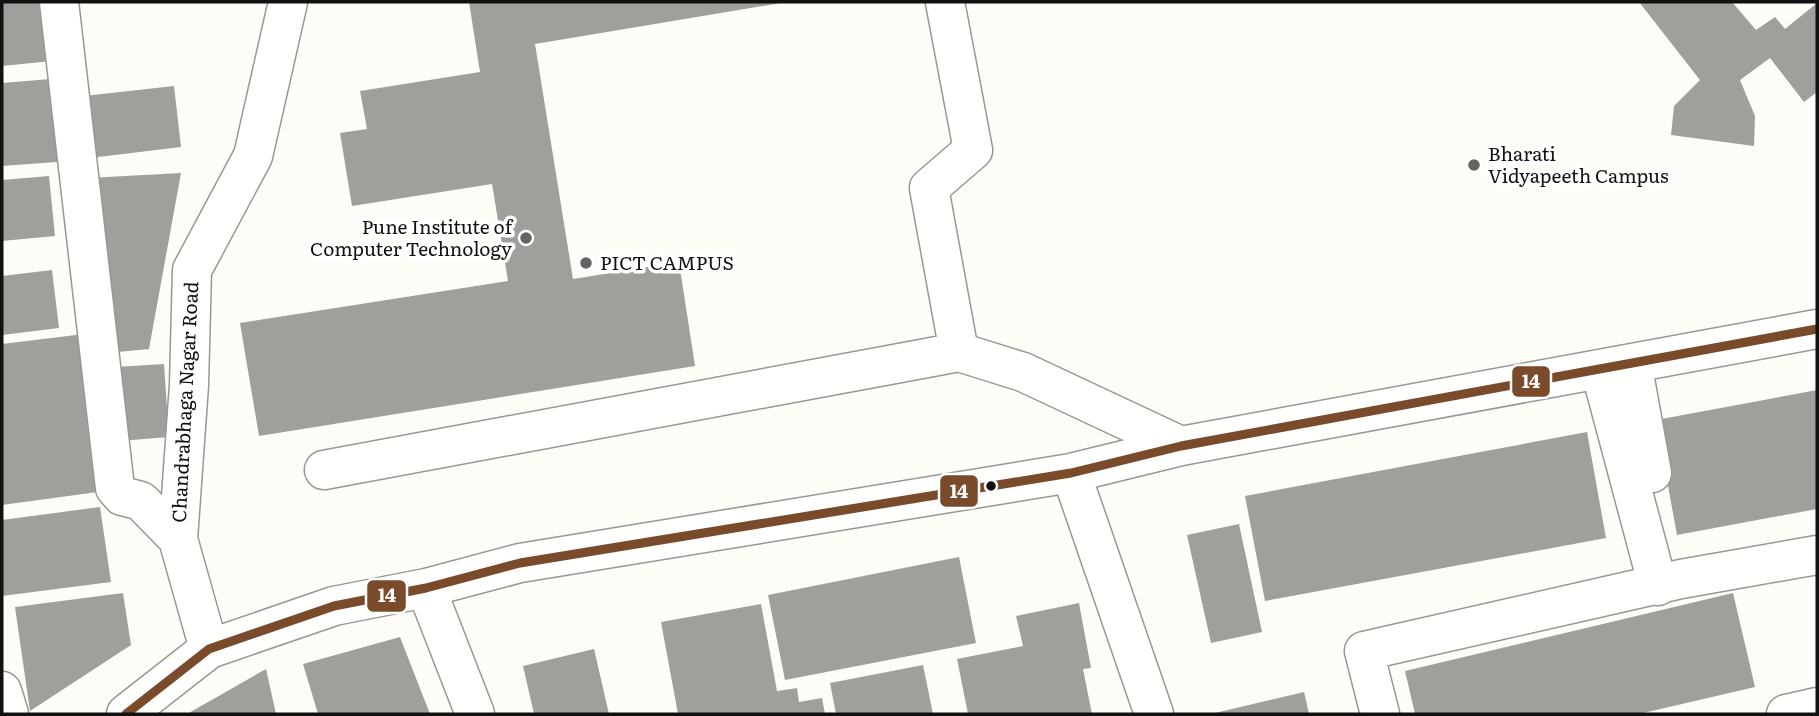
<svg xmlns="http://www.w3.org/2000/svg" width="1819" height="716" font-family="Literata,serif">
  <rect width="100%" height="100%" fill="#fdfcf7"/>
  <!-- building -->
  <path fill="#a19f9c" d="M2 2H46L52 61 2 66Z
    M469 2H787L535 44 573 279 679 262 695 366 259 436 240 323 508 281 492 184 352 206 340 133 367 129 360 91 480 72Z
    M1639 2H1732L1756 30 1775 17 1785 29 1817 3V92L1804 102 1770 58 1740 80 1755 116 1754 146 1671 135 1674 106 1700 80Z
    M63 78 70 161 2 166V83Z
    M174 86 181 147 90 158 84 96Z
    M181 173 149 349 108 353 88 178Z
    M49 176 55 236 2 241V180Z
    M52 270 59 328 2 335V276Z
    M84 334 105 491 2 505V344Z
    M164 364 169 437 119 441 115 367Z
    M1817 390V509L1677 535 1656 420Z
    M1587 432 1606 538 1265 601 1245 496Z
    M100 507 111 582 2 596V520Z
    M1239 524 1262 632 1211 643 1187 535Z
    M959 557 976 643 785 680 768 595Z
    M123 593 131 645 30 711 15 607Z
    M1733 593 1755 687 1639 714H1415L1405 671Z
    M1079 603 1091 668 1083 669 1092 714H968L957 659 1023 646 1016 616Z
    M761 604 777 691 797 688 799 702 822 698 825 714H678L661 622Z
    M400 637 430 714H318L303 664Z
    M594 649 609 714H534L523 666Z
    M923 665 933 714H836L830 683Z
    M266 669 276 714H187Z
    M1304 692 1309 714H1216L1215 713Z"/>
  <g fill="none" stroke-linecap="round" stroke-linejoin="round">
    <!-- minor casing -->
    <g stroke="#979795" stroke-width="41">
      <path id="minor" d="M59 2 115 488 122 496 141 501 178 539
        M945 2 973 150 929 188 959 352
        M1632 363 1652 473
        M1600 369 1658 586
        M324 470 959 352 1023 372 1181 446
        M1071 473 1154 714
        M426 588 475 714
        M209 649 178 539 189 385 192 270 253 156 288 2
        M2 691 9 714
        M126 714 209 649 334 606 426 588 520 563 1071 473 1181 446 1817 329
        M1380 714 1364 651 1681 579 1817 555
        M1786 714 1817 707"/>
    </g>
    <!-- minor -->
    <use href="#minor" stroke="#fffffe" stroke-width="38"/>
    <!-- bus-1 casing -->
    <g stroke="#fff" stroke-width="14">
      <path id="bus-1" d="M126 714 209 649 334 606 426 588 520 563 1071 473 1181 446 1817 329"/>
    </g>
    <!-- bus-1 -->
    <use href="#bus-1" stroke="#7a4b2a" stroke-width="9"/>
  </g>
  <!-- markers -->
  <g fill="#646362" stroke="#fff" stroke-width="2.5">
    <circle cx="1474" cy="165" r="7"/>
    <circle cx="526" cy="238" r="7"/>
    <circle cx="586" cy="263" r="7"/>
  </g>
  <circle fill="#111" stroke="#fff" stroke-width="2.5" cx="991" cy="486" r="6"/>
  <g text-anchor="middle" stroke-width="7" stroke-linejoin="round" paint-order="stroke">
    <!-- poi labels -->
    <g font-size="19" fill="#111" stroke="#fff" text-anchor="start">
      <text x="1488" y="161">Bharati<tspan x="1488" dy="22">Vidyapeeth Campus</tspan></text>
      <text x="512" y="234" text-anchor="end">Pune Institute of<tspan x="512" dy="22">Computer Technology</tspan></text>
      <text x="600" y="270">PICT CAMPUS</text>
    </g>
    <!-- street labels -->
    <g font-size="19" fill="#111" stroke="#fff">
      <text transform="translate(185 402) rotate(-87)" y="7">Chandrabhaga Nagar Road</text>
    </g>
  </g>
  <g stroke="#fff" stroke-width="2.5">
    <rect x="1511" y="365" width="40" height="33" rx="7" fill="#7a4b2a"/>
    <rect x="939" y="474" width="40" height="34" rx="7" fill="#7a4b2a"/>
    <rect x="366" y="579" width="41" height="34" rx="7" fill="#7a4b2a"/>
  </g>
  <g font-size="19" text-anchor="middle" font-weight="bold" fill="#fff">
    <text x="1531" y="388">14</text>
    <text x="959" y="498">14</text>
    <text x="387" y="602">14</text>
  </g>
  <!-- border -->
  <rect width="1819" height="716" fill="none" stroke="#111111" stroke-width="7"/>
</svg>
